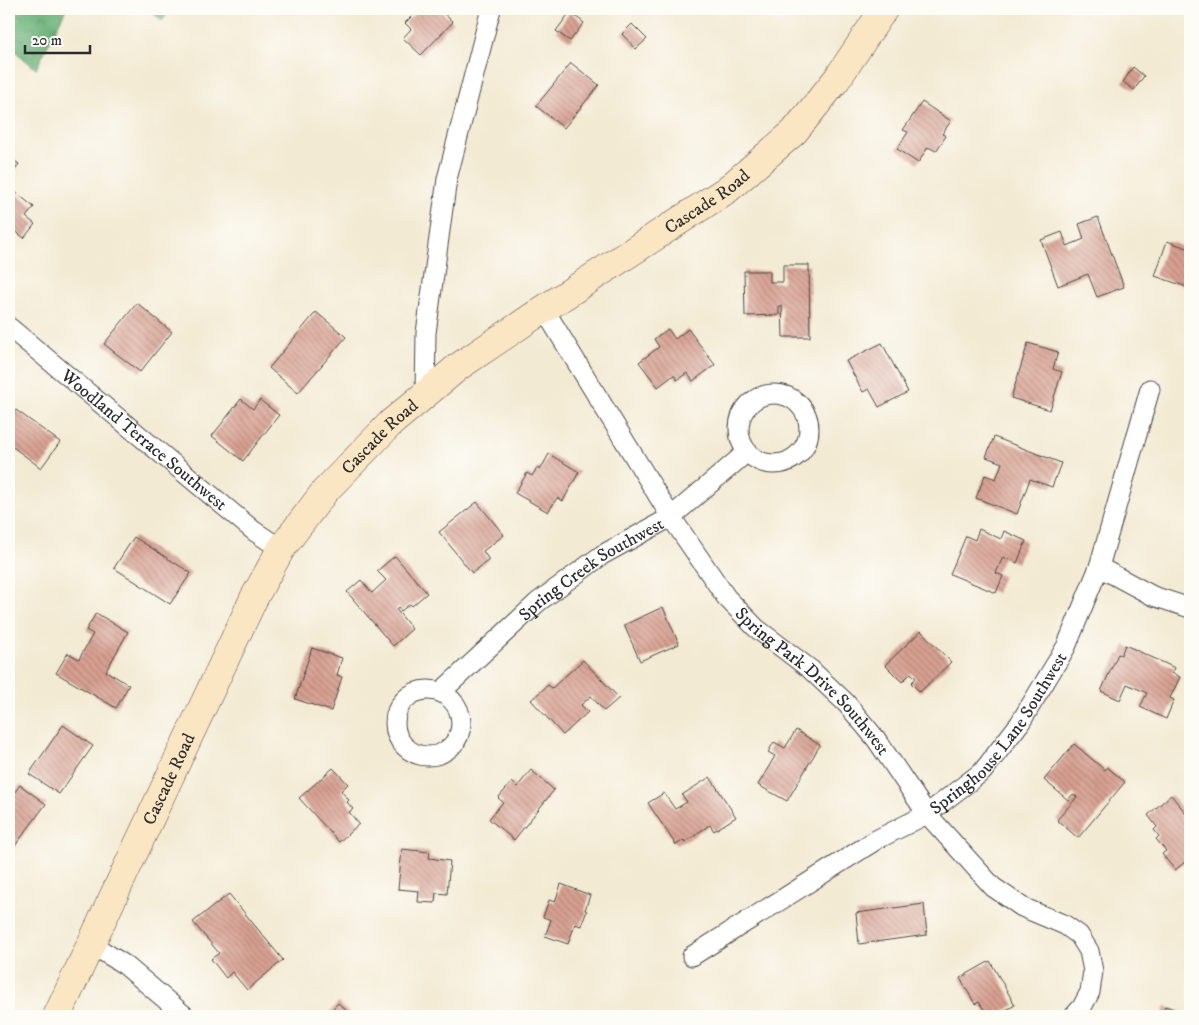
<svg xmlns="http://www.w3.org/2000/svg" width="1199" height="1025" font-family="'IM FELL DW Pica',serif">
  <defs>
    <pattern id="forest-crowns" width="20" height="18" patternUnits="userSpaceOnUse" patternTransform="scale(1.25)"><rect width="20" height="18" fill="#67b077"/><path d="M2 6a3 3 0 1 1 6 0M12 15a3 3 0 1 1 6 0" fill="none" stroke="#558f62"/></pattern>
    <pattern id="building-back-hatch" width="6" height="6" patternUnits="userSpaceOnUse" patternTransform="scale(1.25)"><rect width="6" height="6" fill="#d8a091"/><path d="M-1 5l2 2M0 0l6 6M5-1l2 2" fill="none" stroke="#af8377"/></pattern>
  </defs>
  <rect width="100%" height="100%" fill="#fdfcf7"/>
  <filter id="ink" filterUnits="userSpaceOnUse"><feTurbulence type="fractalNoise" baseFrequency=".02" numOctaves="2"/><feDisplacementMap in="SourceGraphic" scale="10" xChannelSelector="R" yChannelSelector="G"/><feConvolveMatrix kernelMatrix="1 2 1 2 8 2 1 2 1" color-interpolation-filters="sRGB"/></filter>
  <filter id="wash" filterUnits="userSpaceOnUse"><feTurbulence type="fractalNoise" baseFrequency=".0096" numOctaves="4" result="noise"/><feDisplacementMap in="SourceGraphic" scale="20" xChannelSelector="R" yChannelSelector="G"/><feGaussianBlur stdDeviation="1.12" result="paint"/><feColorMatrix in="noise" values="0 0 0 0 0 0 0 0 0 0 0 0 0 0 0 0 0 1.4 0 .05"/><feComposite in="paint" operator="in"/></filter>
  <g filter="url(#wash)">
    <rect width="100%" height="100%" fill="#f3ead3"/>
    <!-- forest -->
    <path fill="url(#forest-crowns)" stroke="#496e51" d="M9 9H66L36 69 9 46Z
      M149 9H171L162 21Z"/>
    <g id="blocks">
      <!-- building -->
      <path fill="url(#building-back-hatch)" d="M419 9H439L453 22 421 55 403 38 411 29 405 23Z
        M570 12 584 23 570 41 556 31Z
        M632 24 647 39 636 49 622 34Z
        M571 63 599 85 564 128 536 106Z
        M1133 67 1144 76 1134 90 1123 82Z
        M922 102 951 121 942 134 946 136 936 151 928 147 918 163 897 149 908 132 903 130Z
        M9 157 19 164 9 179Z
        M9 187 34 207 26 217 35 224 24 238 9 226Z
        M1098 217 1124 287 1097 297 1088 274 1058 286 1041 240 1062 232 1067 246 1084 239 1079 224Z
        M1167 241 1190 249V288L1155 276Z
        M783 265H809L810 337H783L782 306H779V315L745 316 744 271H770V282H783Z
        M137 303 172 332 140 372 104 344Z
        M316 312 346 337 298 393 269 368Z
        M668 329 675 339 688 329 715 365 693 381 687 373 677 380 674 375 658 387 639 362 659 347 654 339Z
        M882 343 908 392 879 407 869 389 863 392 846 361Z
        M1028 343 1058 352 1053 369 1062 372 1050 410 1011 398Z
        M241 399 253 409 260 400 279 415 243 461 212 436Z
        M16 410 60 442 41 468 9 444V416L11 417Z
        M994 437 1061 463 1052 487 1030 479 1017 514 976 498 985 475 996 479 1002 463 986 457Z
        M549 454 579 472 563 501 557 498 548 512 515 493 527 473 532 476 537 468 540 470Z
        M477 502 504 535 483 551 489 560 472 573 439 532Z
        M979 529 1001 539 1004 531 1026 541 1017 563 1003 557 996 573 1003 576 996 593 950 574 966 536 975 540Z
        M134 537 191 573 170 604 114 568Z
        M395 556 427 593 412 606 410 604 401 611 398 607 396 609 412 629 393 646 347 592 361 580 372 593 386 580 377 571Z
        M663 607 679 644 640 661 624 625Z
        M96 613 128 632 106 671 129 685 116 708 56 673 68 653 79 659 93 634 86 630Z
        M921 631 951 662 920 692 911 683 916 678 911 673 902 682 885 665Z
        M1125 645 1175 668 1172 673 1180 677 1170 698 1174 700 1166 719 1140 707 1147 693 1127 684 1120 700 1101 691 1118 654 1121 655Z
        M312 648 342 658 337 675 342 677 331 711 295 699Z
        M583 660 619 698 604 711 591 696 581 705 588 712 563 735 531 700 548 685 552 688Z
        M63 725 93 746 59 794 29 774Z
        M796 730 820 745 787 801 758 785 775 756 768 752 774 742 785 748Z
        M1074 744 1105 770 1107 767 1125 782 1078 838 1057 820 1077 797 1073 794 1068 800 1044 780Z
        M333 768 348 784 341 791 349 800 347 802 353 809 349 812 359 824 339 842 299 798Z
        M531 770 554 790 514 840 489 819 503 802 498 798 512 782 517 787Z
        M710 777 736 817 714 831 710 825 696 834V835L685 842 684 840 676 845 648 803 664 793 675 809 687 802 682 795Z
        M20 785 46 804 9 854V800Z
        M1171 795 1190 818V858L1175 870 1162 854 1166 851 1156 839 1159 836 1154 830 1157 827 1148 815Z
        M402 849 430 852 429 858 450 861 447 894 436 893 435 903 418 902 419 891 398 889Z
        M561 884 590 895 585 910 587 911 581 926 575 924 568 944 545 936 551 920 543 917 549 900 555 902Z
        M229 894 283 960 247 990 232 972 226 978 211 959 219 953 193 922Z
        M924 904 927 935 859 944 856 913Z
        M990 961 1015 1005 995 1016H988L979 1002 975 1004 960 978Z
        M338 1003 353 1016H326Z
        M1165 1006 1190 1015V1016H1162Z"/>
    </g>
  </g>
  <g filter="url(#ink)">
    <use href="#blocks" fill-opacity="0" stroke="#494844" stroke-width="1"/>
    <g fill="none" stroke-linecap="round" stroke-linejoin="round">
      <!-- minor casing -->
      <g stroke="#494844" stroke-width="21">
        <g id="minor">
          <path id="s1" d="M544 309 671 517 726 597 756 628 810 669 846 703 876 739 927 814 993 887 1022 907 1065 925 1079 935 1089 951 1093 971 1090 992 1082 1007 1074 1016"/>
          <path id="s2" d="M9 327 254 531 281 549"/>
          <circle cx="774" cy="429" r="35"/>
          <path d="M425 395 426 333 447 179 491 9"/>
          <path d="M1099 567 1153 596 1190 608"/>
          <circle cx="428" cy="723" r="33"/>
          <path id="s3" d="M441 692 538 602 602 555 671 517 747 452"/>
          <path d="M91 944 125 965 185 1016"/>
          <path id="s4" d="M692 956 876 840 927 814 983 771 1020 723 1066 647 1099 567 1150 389"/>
        </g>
      </g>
      <!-- secondary casing -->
      <g stroke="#494844" stroke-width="29">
        <g id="secondary">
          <path id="s5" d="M57 1016 254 598 281 549 325 491 391 423 458 367 544 309 728 189 794 132 837 79 884 9"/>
        </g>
      </g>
      <!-- minor -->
      <use href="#minor" stroke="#fff" stroke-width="19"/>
      <!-- secondary -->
      <use href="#secondary" stroke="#fbe6c4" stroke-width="28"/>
    </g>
  </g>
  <g text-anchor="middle" stroke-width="5" stroke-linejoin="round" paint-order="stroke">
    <!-- street labels -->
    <g font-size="18" fill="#2b2b2b" stroke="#fdfcf7">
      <text dy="6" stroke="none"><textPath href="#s5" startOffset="1072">Cascade Road</textPath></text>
      <text dy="6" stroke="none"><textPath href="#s5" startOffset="668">Cascade Road</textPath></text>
      <text dy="6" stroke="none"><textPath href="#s2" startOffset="176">Woodland Terrace Southwest</textPath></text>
      <text dy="6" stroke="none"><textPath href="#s3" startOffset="195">Spring Creek Southwest</textPath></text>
      <text dy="6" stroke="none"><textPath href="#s1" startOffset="462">Spring Park Drive Southwest</textPath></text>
      <text dy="6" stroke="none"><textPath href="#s4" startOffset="384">Springhouse Lane Southwest</textPath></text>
      <text dy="6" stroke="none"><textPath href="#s5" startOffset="262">Cascade Road</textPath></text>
    </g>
  </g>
  <!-- margin -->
  <rect width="1199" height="1025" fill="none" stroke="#fdfcf7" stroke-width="30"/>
  <!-- scale -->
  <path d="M25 45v8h65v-8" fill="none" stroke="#2b2b2b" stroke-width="2.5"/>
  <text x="32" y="45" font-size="15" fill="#2b2b2b" stroke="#fdfcf7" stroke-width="4" paint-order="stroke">20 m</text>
</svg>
